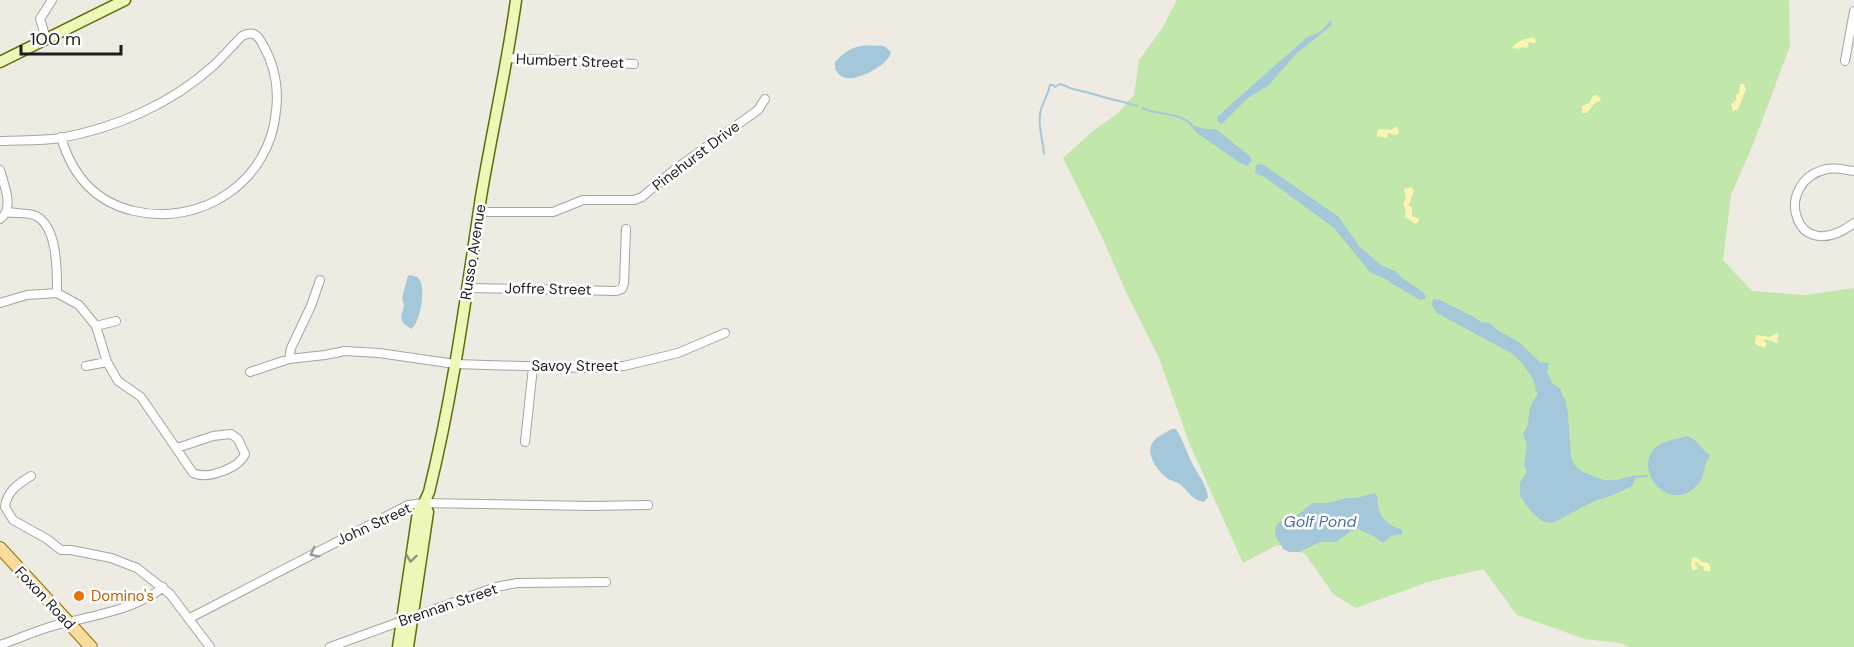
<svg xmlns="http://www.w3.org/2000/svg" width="1854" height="647" font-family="'DM Sans',sans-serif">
  <rect width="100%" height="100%" fill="#eeebe3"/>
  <!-- grass -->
  <path fill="#c1e7aa" d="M1177 0H1789L1790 46 1754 142 1731 195 1723 260 1752 291 1806 295 1854 288V647H1630L1620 643 1585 639 1517 615 1483 569 1428 582 1356 608 1334 595 1305 554 1277 545 1243 563 1190 445 1159 358 1126 292 1102 237 1063 158 1094 130 1117 114 1134 95 1139 60 1163 27Z"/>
  <!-- sand -->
  <path fill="#fcf5b2" d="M1533 37 1537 42 1534 43 1527 42 1529 45 1527 48 1523 47 1518 49 1512 48C1516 41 1526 39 1533 37Z
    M1740 84H1744L1746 90 1738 109 1733 111 1731 104 1736 100V95L1739 93Z
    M1597 95 1601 98 1600 101 1594 104 1587 113H1582V106L1589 103 1593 96Z
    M1396 127 1398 128 1399 133 1396 135 1388 133 1387 138 1377 136V132L1380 129 1391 130Z
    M1411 187 1414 190C1412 196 1411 201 1408 206L1412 207V216L1419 219V221L1416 224 1405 217 1406 211 1403 204 1406 198 1404 189Z
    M1777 333 1779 336 1777 339 1778 342 1777 343 1765 339 1764 341 1767 344 1764 348 1755 344 1756 335 1770 337Z
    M1696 557 1702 562 1708 563 1711 568 1710 571H1704V567L1701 566 1697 562 1695 563 1698 569 1693 570 1691 567 1692 558Z"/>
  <!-- water -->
  <path fill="#a4c8da" d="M1331 20 1332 25 1296 54 1268 86 1248 98 1223 123 1221 124 1217 121V117L1236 100 1306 38 1321 31Z
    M884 46 891 52C890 64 858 81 846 78 840 77 838 73 835 69V62C852 44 861 45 884 46Z
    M1192 125 1205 129H1216L1251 157 1252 161 1247 166 1240 163 1197 133 1191 126Z
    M1260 164 1264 165 1339 217 1359 246 1381 265 1397 272 1402 278 1423 292 1426 296 1425 299 1420 300 1400 288 1390 283 1388 280 1370 272 1334 228 1266 178 1255 173 1256 165Z
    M410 275C414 276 417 276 419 279 426 286 421 323 411 329L403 323 401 318 404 305 402 298 408 276Z
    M1433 299 1440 300 1474 317 1481 322 1490 323 1496 329 1520 343 1540 362 1549 363 1547 372 1553 384 1561 389V393L1566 401 1568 415 1571 457 1575 466 1583 472 1604 480H1617L1635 475V480L1632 486 1613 495 1592 502 1555 522C1540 527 1528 507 1520 496V483L1527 471 1524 465 1527 446 1523 433C1529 426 1528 422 1529 413 1530 405 1534 400 1538 393L1536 391 1533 379 1522 363 1511 353 1437 313 1432 306Z
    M1172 429H1176C1183 440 1187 453 1193 465 1199 476 1206 484 1208 497L1204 502C1192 500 1189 492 1181 485 1177 482 1172 481 1168 479 1163 475 1158 470 1155 465 1143 444 1155 438 1172 429Z
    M1686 436C1697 438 1701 450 1710 455 1709 457 1707 460 1706 463 1703 470 1704 478 1698 484 1671 517 1632 470 1655 448 1663 441 1677 439 1686 436Z
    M1375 493C1379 498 1377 500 1378 506 1380 518 1390 527 1401 529L1403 534 1391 536 1383 543 1373 536 1358 529 1351 531 1336 542H1320L1299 552H1289L1283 549C1281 543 1275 538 1275 531 1275 520 1290 518 1297 515 1303 512 1308 506 1313 503H1328L1346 498H1356Z"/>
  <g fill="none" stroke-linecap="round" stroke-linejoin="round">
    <!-- stream -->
    <path stroke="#a4c8da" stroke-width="2" d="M1142 108C1158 116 1177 111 1192 125
      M1044 154C1043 140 1037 123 1041 109 1044 101 1048 94 1050 85H1053L1055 87 1060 84C1065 85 1069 88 1073 89 1082 91 1091 93 1100 96 1112 100 1124 101 1137 106
      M1636 477 1647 476"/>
    <!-- street casing -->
    <g stroke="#a4a4a4" stroke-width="10">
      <path id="street" d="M46 38 40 19 52 0
        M507 58 634 64
        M1845 61 1854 11
        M0 141C20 140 41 141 60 138 116 128 171 104 213 66 223 57 232 46 242 36 253 30 258 35 263 45 275 66 279 87 276 111 270 181 202 227 134 211 95 202 72 175 61 137
        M0 170C4 185 15 209 0 219
        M1854 171C1845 170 1836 167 1827 169 1771 181 1794 269 1854 223
        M7 212C16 214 27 212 36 216 58 227 57 272 57 293
        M479 212H553L583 200H634L642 197 674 170 758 110 765 99
        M468 288 616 291 622 289 624 283 626 229
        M0 303 27 295 57 293 79 305 96 326 107 362 118 381 141 397 193 473C208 480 239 468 245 454L238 439 231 434 213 436 177 448
        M96 326 116 321
        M289 359 291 348 311 306 320 280
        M86 366 107 362
        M250 372 289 359 325 355 345 351 379 353 455 364 588 368 624 366 678 353 725 333
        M525 442 533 367
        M31 476C18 484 7 491 5 507L13 520 47 539 61 550H71L111 558 137 568 170 594 210 647
        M190 618 408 505 424 503 591 506 648 505
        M0 645C18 639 35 631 53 626 88 616 135 611 163 587
        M330 647 496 587 517 583 606 582"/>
    </g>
    <!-- secondary casing -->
    <g stroke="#596f08" stroke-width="13">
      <path id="secondary" d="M0 62 125 0
        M398 647 418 512 424 503 429 492C453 395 466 296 481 197 492 131 507 66 516 0
        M408 647 428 512 424 503"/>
    </g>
    <!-- primary casing -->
    <g stroke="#907105" stroke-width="14">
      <path id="primary" d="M0 548 91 647"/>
    </g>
    <!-- street -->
    <use href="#street" stroke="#fff" stroke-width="8"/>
    <!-- secondary -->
    <use href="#secondary" stroke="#edf7b7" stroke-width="10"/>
    <!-- primary -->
    <use href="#primary" stroke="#f8db9d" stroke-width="12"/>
  </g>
  <!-- one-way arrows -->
  <defs><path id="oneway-chevron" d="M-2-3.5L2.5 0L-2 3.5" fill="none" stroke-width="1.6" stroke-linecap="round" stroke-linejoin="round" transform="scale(1.5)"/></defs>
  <use stroke="#999" href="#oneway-chevron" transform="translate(314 553) rotate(153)"/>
  <use stroke="#8f9572" href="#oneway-chevron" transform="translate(411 558) rotate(98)"/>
  <!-- markers -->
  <circle fill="#e8710a" stroke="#fff" stroke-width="2" cx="79" cy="596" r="6"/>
  <g text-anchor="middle" stroke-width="5" stroke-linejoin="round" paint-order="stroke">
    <!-- street labels -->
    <g font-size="15" fill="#1d1d1d" stroke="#fff">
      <text transform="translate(570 61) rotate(2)" y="5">Humbert Street</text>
      <text transform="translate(696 156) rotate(-37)" y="5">Pinehurst Drive</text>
      <text transform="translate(473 252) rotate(-81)" y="5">Russo Avenue</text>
      <text transform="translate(548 289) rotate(1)" y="5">Joffre Street</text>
      <text x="575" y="371">Savoy Street</text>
      <text transform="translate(374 524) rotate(-25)" y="5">John Street</text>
      <text transform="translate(45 598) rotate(47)" y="5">Foxon Road</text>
      <text transform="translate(448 605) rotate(-19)" y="5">Brennan Street</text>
    </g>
    <!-- food labels -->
    <g font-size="15" fill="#c56008" stroke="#fff" text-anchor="start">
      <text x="91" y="601">Domino's</text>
    </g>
    <!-- water labels -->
    <g font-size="16" font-style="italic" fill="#4d71a9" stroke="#fff">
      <text x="1320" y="527">Golf Pond</text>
    </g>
  </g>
  <!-- scale -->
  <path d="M21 45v9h100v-9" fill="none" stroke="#1d1d1d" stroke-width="3"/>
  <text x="30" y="45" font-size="18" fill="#1d1d1d" stroke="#ffffff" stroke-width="4.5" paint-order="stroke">100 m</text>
</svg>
